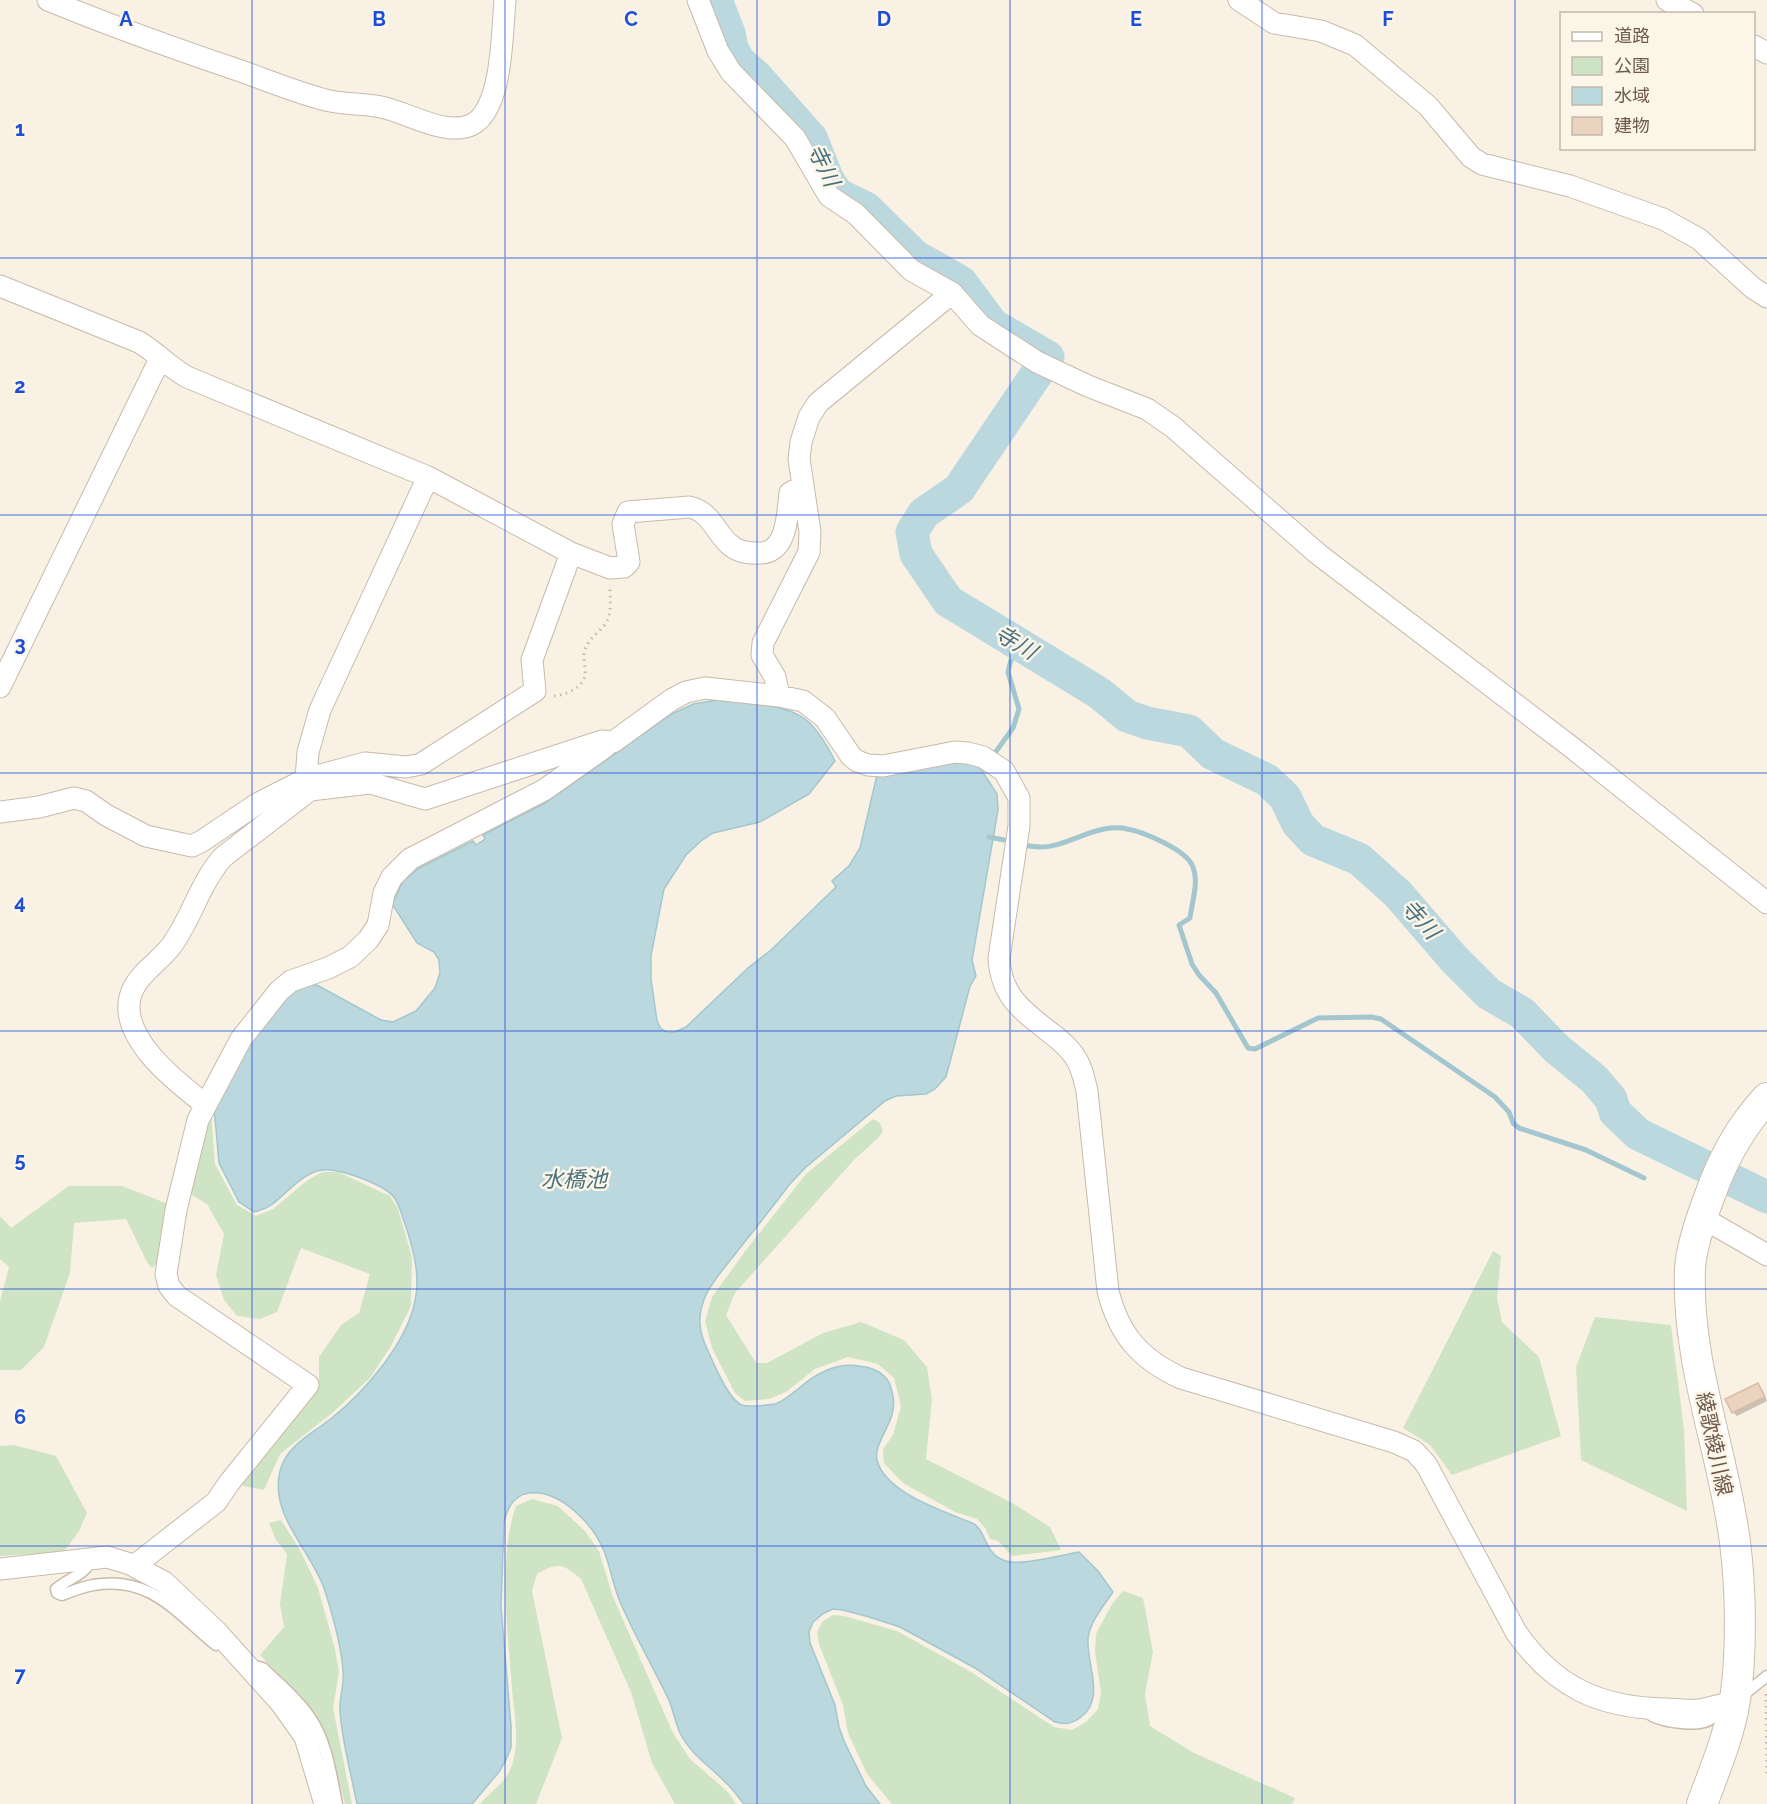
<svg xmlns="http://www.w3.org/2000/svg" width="1767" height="1804" font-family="Raleway,'Noto Sans JP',sans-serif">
  <rect width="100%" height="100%" fill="#f9f2e4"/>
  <!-- green -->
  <path fill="#cfe4c4" d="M211 1112 215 1164 237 1205 256 1216 273 1209 309 1179 323 1172H338L390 1196 398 1209 412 1257 411 1306 391 1346 370 1378 332 1413 280 1454 264 1490 243 1486 241 1478 319 1380V1357L341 1325 359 1313 370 1274 301 1248 277 1312 260 1319 237 1316 224 1300 216 1275 224 1234 207 1204 190 1194Z
    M873 1119 880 1123 883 1131 878 1138 853 1161 735 1293 726 1315 756 1363H767L823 1333 861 1322 904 1340 927 1367 932 1400 926 1459 1014 1504 1050 1527 1061 1550 1012 1556 998 1541 990 1539 985 1528 977 1519 955 1512 903 1483 884 1463 883 1449 893 1435 901 1406 894 1378 878 1364 848 1357 815 1369 786 1392 769 1399 745 1401 735 1393 712 1348 705 1321 712 1297 746 1250 806 1174Z
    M69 1186H122L168 1204 160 1261 152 1268 147 1262 126 1219 74 1223 70 1273 44 1347 21 1370H0V1301L9 1267 0 1259V1216L11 1228Z
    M1493 1251 1501 1256 1497 1298 1502 1322 1539 1357 1561 1436 1452 1475 1430 1445 1403 1428Z
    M1595 1317 1671 1325 1684 1430 1687 1511 1581 1460 1576 1367Z
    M14 1445 56 1456 87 1513 79 1531 64 1552 0 1556V1446Z
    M532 1499 558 1506 585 1531 599 1551 613 1597 673 1733 690 1759 728 1792 736 1804H675L652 1763 631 1692 581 1579C563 1563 557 1562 537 1574L532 1591 562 1738 536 1804H480C488 1794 502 1785 508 1774 522 1748 514 1716 512 1688 508 1635 498 1555 516 1506Z
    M281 1520 300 1550 318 1588 335 1649 339 1672 333 1708 352 1804H345L325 1732 314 1712 260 1655 284 1627 280 1604 287 1554 276 1540 269 1523Z
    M1123 1591 1143 1598 1153 1652 1145 1694 1150 1726 1194 1753 1295 1798 1292 1804H892L867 1774 848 1733 843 1705 819 1644 817 1632 822 1622 833 1615 844 1616 897 1631 971 1672 1054 1727 1072 1730 1086 1722 1098 1709 1101 1693 1095 1652 1096 1634 1112 1604Z"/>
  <!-- water -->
  <path fill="#bbd8df" stroke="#a3c6cf" stroke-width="1.5" d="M717 700C743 703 784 703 805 719 818 729 828 747 835 761L809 794 760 822 713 833 701 841 686 855 664 889 651 955V979L657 1021 661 1029 667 1032H675L686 1027 748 968 771 950 836 887 832 881 849 866 860 848 877 775 944 762 977 763 997 794 998 810 972 960 976 976 970 986 946 1077 935 1089 926 1094 896 1096 885 1101 805 1168 789 1185C772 1208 754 1230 736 1253 726 1266 714 1279 707 1293 703 1301 700 1311 700 1319 699 1335 707 1348 713 1362 718 1373 729 1398 740 1404 744 1407 752 1406 757 1406 763 1405 770 1405 775 1404 784 1401 791 1394 798 1389 815 1374 835 1362 859 1366 868 1367 877 1369 884 1376 890 1381 891 1388 893 1396 898 1422 873 1441 877 1460 885 1493 944 1511 972 1523 986 1529 984 1553 1003 1560 1018 1567 1061 1555 1079 1552L1098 1571 1113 1592C1104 1605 1090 1622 1088 1638 1086 1664 1106 1699 1081 1717 1073 1724 1065 1725 1055 1722L975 1668 900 1627 869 1617 843 1610 833 1609 824 1613 813 1622 809 1632 810 1643 835 1705 839 1727 844 1741 866 1786 880 1804H744C738 1797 733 1789 726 1783 710 1766 691 1755 680 1733 675 1722 673 1709 668 1698 653 1667 635 1636 621 1604 613 1587 611 1568 604 1551 593 1524 560 1489 529 1493 514 1495 507 1509 504 1522L501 1606 511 1726V1747L506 1760 499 1772 472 1804H357C351 1773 342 1742 340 1711 339 1697 345 1684 343 1670 341 1644 333 1616 325 1591 312 1551 269 1516 280 1471 286 1445 314 1433 333 1417 364 1392 402 1348 413 1309 422 1279 414 1250 404 1221 401 1213 399 1203 393 1196 382 1184 339 1168 323 1170 302 1172 287 1194 271 1205 266 1209 260 1210 254 1212L239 1202 219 1163 214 1107 245 1046 295 985H317L381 1020 393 1022 416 1011 435 988 440 973 439 960 434 952 417 943 389 899 395 900 402 882 419 868 473 841 476 845 485 839 483 835 545 803 670 715 693 704Z"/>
  <!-- shadow -->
  <path fill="#0003" d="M1758 1385 1762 1389 1767 1401 1737 1416 1733 1412Z"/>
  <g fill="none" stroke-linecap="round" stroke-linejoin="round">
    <!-- stream -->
    <path stroke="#a3c6cf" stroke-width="5" d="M992 757 1013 728 1019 709 1008 672 1011 660 1022 646
      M989 837 1004 840
      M1023 845C1029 846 1035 847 1041 847 1061 847 1083 833 1104 829 1110 828 1120 827 1127 829 1144 832 1187 850 1193 867 1199 882 1192 902 1190 918L1179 925 1192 964 1199 975 1216 993 1248 1048 1255 1049 1318 1018 1371 1017 1381 1019 1495 1097 1509 1112 1513 1123 1519 1128 1586 1150 1644 1178"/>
    <!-- river -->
    <path stroke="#bbd8df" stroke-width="33" d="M716 0 729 33 732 48 739 61 756 76 811 138 828 180 837 194 866 208 915 256 961 282 993 325 1048 357 959 489 924 513 912 532 916 554 948 601 1099 693 1127 716 1147 723 1189 731 1213 754 1267 780 1285 797 1298 824 1313 840 1359 859 1398 894 1454 959 1489 994 1522 1013 1557 1049 1594 1079 1611 1099 1615 1112 1638 1134 1704 1166
      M1734 1181 1767 1197"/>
  </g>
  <!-- building -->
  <path fill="#ead3bf" stroke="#dabba2" stroke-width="1.5" d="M1758 1383 1765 1397 1732 1413 1725 1399Z"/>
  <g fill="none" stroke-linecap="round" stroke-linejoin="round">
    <!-- service casing -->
    <g stroke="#c8baac" stroke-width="13">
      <path id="service" d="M92 1559C84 1576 70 1577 56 1589L57 1593 62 1595C72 1591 83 1587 93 1585 151 1575 176 1613 216 1645
        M259 1667 263 1668C278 1683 297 1698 309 1716 327 1741 331 1775 337 1804
        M1747 1692 1767 1676
        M1652 1716C1664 1722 1700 1728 1711 1719"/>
    </g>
    <!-- minor casing -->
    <g stroke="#c8baac" stroke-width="23">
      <path id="minor" d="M48 0C109 25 170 47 232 68 262 78 292 91 322 99 341 105 362 103 381 107 407 112 447 138 473 124 503 107 502 31 505 0
        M698 0 718 51 731 72 795 138 829 196 856 214 911 270 952 293 980 325 1037 362 1088 386 1147 409 1173 427 1318 554 1570 746 1767 903
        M1239 0 1274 23 1321 31 1355 45 1428 106 1471 157 1482 164 1570 186 1663 219 1699 239 1753 288 1767 297
        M1667 0 1693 14
        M1754 46 1767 53
        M0 286 139 342C156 352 169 367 187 377L428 477 320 710 308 752 306 779 310 790 370 783 425 799 602 741 613 742 671 700 686 692 705 688 779 696 803 701 825 718 851 756 857 761 868 765 883 766 955 752 968 753 983 757 1004 771 1019 798V826L999 958C1001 997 1023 1011 1052 1034 1060 1040 1069 1048 1075 1057 1082 1067 1084 1079 1087 1091L1108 1291C1119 1335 1140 1359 1181 1378L1394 1442 1414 1451 1426 1464 1516 1632C1554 1687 1600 1708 1666 1709 1677 1709 1688 1711 1699 1710 1711 1708 1723 1704 1735 1702
        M571 553 610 568 624 567 629 562 623 524 628 512 689 507C710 511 715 531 729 544 736 551 746 553 755 553 788 556 787 516 790 493L803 486
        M0 687 156 367 162 359
        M779 696 775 677 762 655 763 643 809 552 810 532 799 459 801 442 809 417 818 403 952 293
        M0 812 39 807 74 798 86 801 106 815 146 836 192 846 202 841 257 804 306 779 365 763 406 767 421 764 535 691 532 660 571 553 428 477
        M206 1105C176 1082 112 1033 133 989 141 972 161 960 172 945 192 917 200 883 223 857L310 790
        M1701 1217 1767 1255
        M134 1566 216 1502 229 1483 308 1385 177 1296 169 1286 166 1274 176 1210 198 1120 241 1039 279 991 291 981 328 968 350 957 368 940 378 925 384 893 392 877 410 859 544 790 605 747
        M0 1569 107 1557 130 1564 164 1582 216 1631 281 1703 305 1737 325 1804"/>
    </g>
    <!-- secondary casing -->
    <g stroke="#cdbcad" stroke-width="32">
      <path id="secondary" d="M1702 1804C1714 1772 1730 1733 1735 1700 1742 1653 1741 1589 1735 1542 1723 1450 1686 1362 1690 1269 1691 1246 1702 1216 1710 1195 1723 1158 1740 1127 1767 1098"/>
    </g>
    <!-- path -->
    <path stroke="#ceb6a3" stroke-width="3" stroke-dasharray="1.5 4.5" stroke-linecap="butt" d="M554 696C564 695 577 690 583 681 588 673 583 662 584 653 587 639 599 633 606 623 612 613 610 597 610 585
      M1766 1694 1767 1777"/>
    <!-- service -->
    <use href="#service" stroke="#fff" stroke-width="10"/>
    <!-- minor -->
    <use href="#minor" stroke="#fff" stroke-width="21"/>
    <!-- secondary -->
    <use href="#secondary" stroke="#fff" stroke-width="30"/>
  </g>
  <!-- grid -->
  <path fill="none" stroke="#1d4ed8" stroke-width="1.5" stroke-opacity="0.55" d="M252 0V1804M505 0V1804M757 0V1804M1010 0V1804M1262 0V1804M1515 0V1804M0 258H1767M0 515H1767M0 773H1767M0 1031H1767M0 1289H1767M0 1546H1767"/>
  <g text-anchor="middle" stroke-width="5" stroke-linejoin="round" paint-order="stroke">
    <!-- street labels -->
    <g font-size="21" fill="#6d5a4d" stroke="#fcf6e9">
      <text transform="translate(1714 1444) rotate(78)" y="7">綾歌綾川線</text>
    </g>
    <!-- water labels -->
    <g font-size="22" font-style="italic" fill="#4a727e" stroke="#fcf6e9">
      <text transform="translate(824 165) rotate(64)" y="8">寺川</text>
      <text transform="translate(1016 642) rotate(31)" y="8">寺川</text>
      <text transform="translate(1421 919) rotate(48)" y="8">寺川</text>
      <text x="574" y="1187">水橋池</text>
    </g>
  </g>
  <g font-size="20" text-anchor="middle" font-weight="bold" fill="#1d4ed8" stroke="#fcf6e9" stroke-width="5" stroke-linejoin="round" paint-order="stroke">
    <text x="126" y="26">A</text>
    <text x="379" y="26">B</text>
    <text x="631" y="26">C</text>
    <text x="884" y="26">D</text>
    <text x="1136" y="26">E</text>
    <text x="1388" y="26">F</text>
    <text x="20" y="136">1</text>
    <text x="20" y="393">2</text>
    <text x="20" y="651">3</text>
    <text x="20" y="909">4</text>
    <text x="20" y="1167">5</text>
    <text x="20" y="1424">6</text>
    <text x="20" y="1682">7</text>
  </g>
  <!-- legend -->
  <rect x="1560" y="12" width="195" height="138" fill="#fcf6e9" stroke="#c3b8ab" stroke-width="1.5"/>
  <rect x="1572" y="32" width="30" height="9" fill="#ffffff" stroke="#c3b8ab" stroke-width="1.5"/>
  <text x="1614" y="42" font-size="18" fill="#6d5a4d">道路</text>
  <rect x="1572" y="57" width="30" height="18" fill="#cfe4c4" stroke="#c3b8ab" stroke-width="1.5"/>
  <text x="1614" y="72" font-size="18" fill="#6d5a4d">公園</text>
  <rect x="1572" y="87" width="30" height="18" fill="#bbd8df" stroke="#c3b8ab" stroke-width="1.5"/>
  <text x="1614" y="102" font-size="18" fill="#6d5a4d">水域</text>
  <rect x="1572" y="117" width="30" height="18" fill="#ead3bf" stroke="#c3b8ab" stroke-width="1.5"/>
  <text x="1614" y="132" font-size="18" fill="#6d5a4d">建物</text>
</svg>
